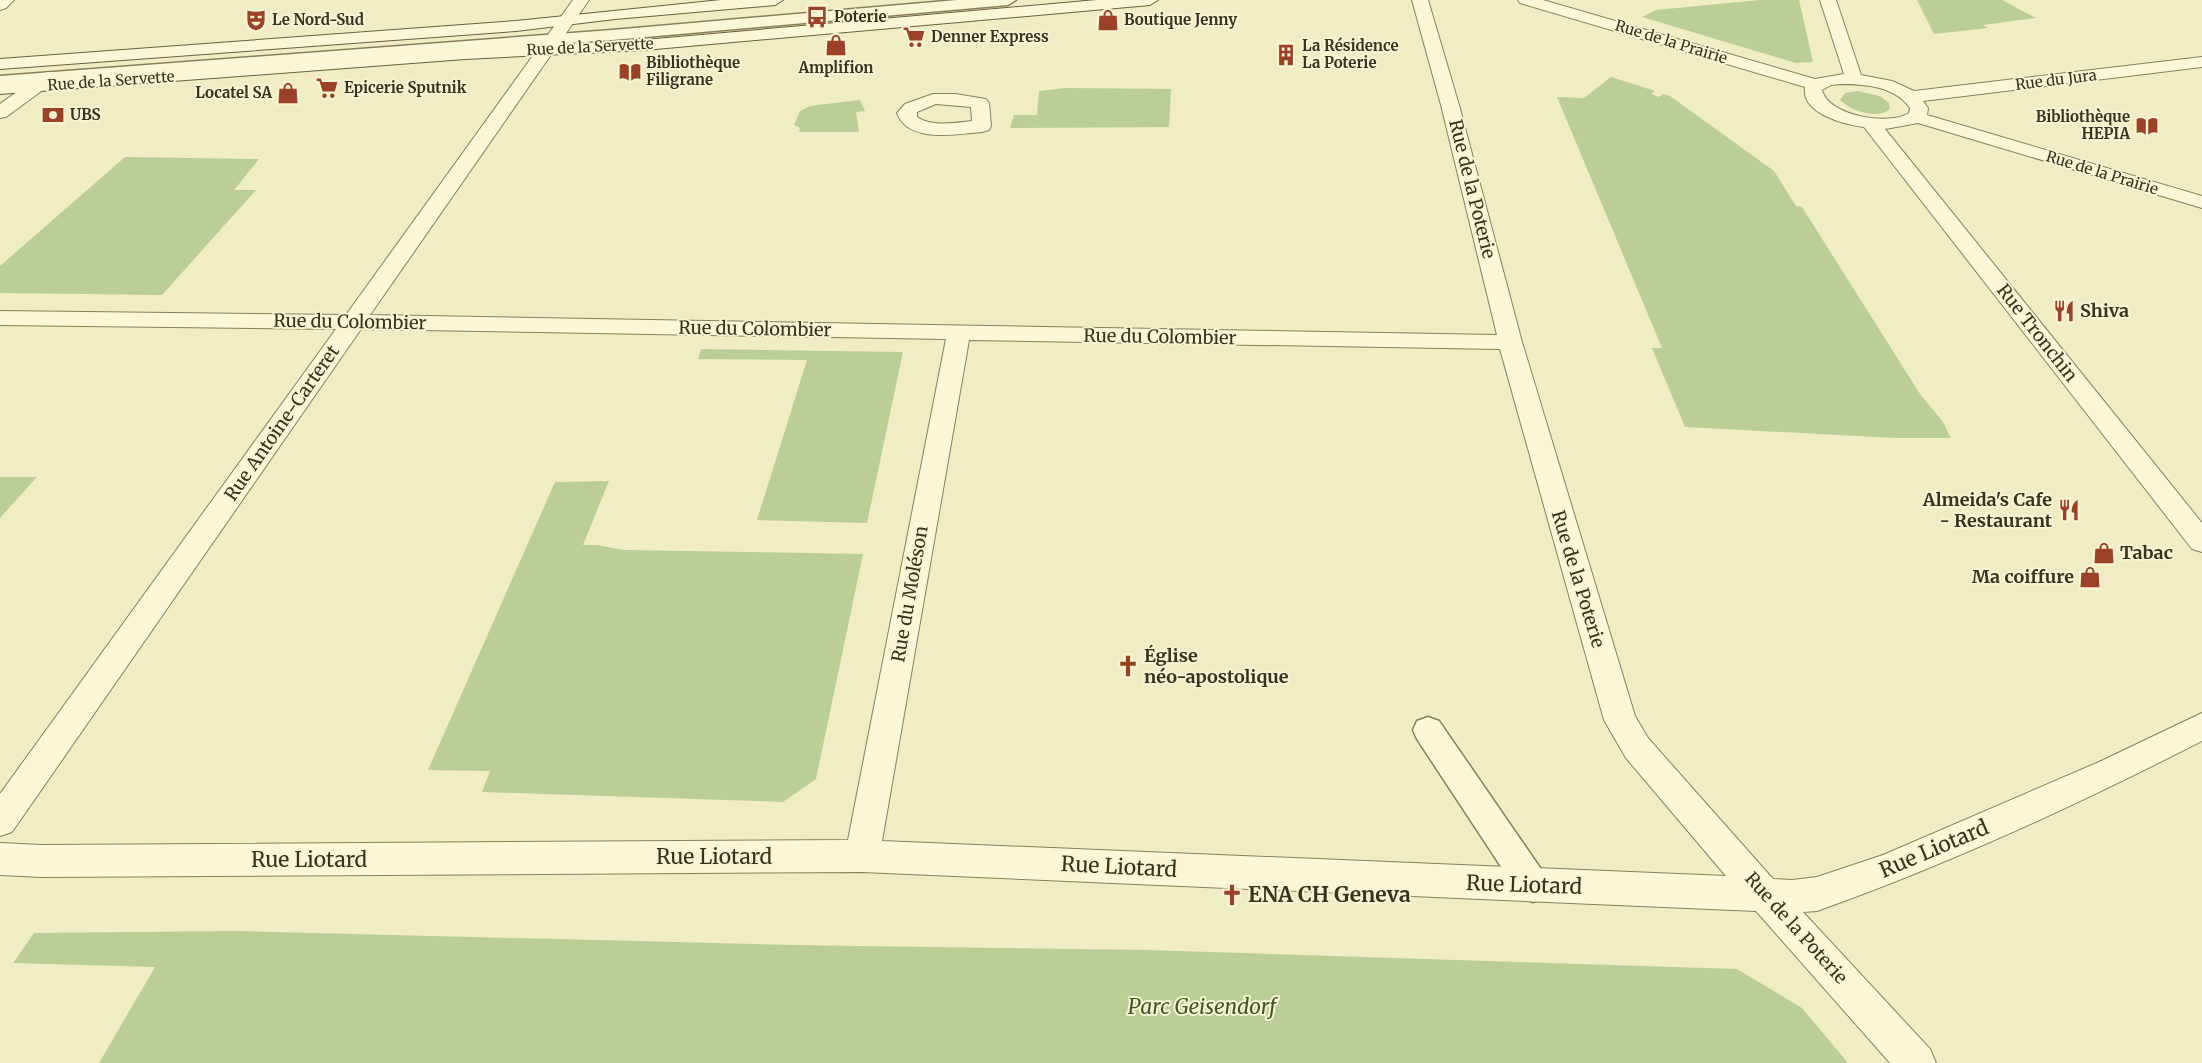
<svg xmlns="http://www.w3.org/2000/svg" width="2202" height="1063" font-family="Merriweather,serif">
  <rect width="100%" height="100%" fill="#f0ecc3"/>
  <!-- green -->
  <path fill="#bbce97" d="M1760 0H1799L1813 62 1796 63 1642 17 1656 10Z
    M1917 0H2002L2036 18 1983 25 1988 28 1934 34Z
    M1611 77 1655 91 1651 94 1659 97 1663 94 1670 96 1774 171 1796 206 1802 207 1920 394 1943 422 1951 438H1896L1685 427 1652 348H1662L1557 97 1584 98Z
    M1065 88 1171 89 1169 127 1010 128 1014 115H1037L1039 91Z
    M1857 91 1880 96 1889 103 1890 109C1878 120 1851 111 1840 100L1845 93Z
    M860 100 865 111 856 112 859 132H799L800 128 794 125 800 111 810 106Z
    M125 157 259 159 234 190H256L162 295 0 293V266Z
    M701 349 903 352 867 523 757 520 807 360 698 359Z
    M0 477H37L0 518Z
    M609 481 583 545H597L624 550 863 554 816 779 783 802 482 792 490 771 428 770 555 482Z
    M237 931 790 945 1147 950 1737 969 1802 1008 1848 1063H99L155 967 13 963 34 933Z"/>
  <g fill="none" stroke-linecap="round" stroke-linejoin="round">
    <!-- service casing -->
    <g stroke="#8b7f59" stroke-width="3">
      <path id="service" d="M957 0H1016L1008 5 612 40 0 86V76L612 30Z
        M1428 717 1439 721 1545 875 1550 886 1545 897 1533 902 1521 897 1417 739 1413 730 1417 721Z"/>
    </g>
    <!-- minor casing -->
    <g stroke="#8b7f59" stroke-width="2">
      <path id="minor" d="M0 0H14L6 8 0 10Z
        M573 0H589L370 315 1497 335 1441 105 1412 0H1428L1459 105 1522 342 1635 716 1648 738 1773 879 1792 880 1817 877 1883 855 2099 762 2202 713V741C2077 805 1949 864 1817 911L1803 912 1930 1049 1936 1063H1890L1756 911 862 872 42 877 0 875V843L42 845 848 840 946 339 361 329 12 832 0 836V794L336 329 0 325V311L346 315ZM969 340 1500 349 1604 720 1626 758 1726 876 882 841Z
        M1518 0H1543L1815 79 1844 74 1820 0H1836L1861 75 1892 81 1914 91 2202 57V67L1923 101 1928 108 1927 115 2202 196V208L1918 123 1885 129 2202 523V552L2192 549 1864 127C1844 124 1801 114 1805 87L1520 3ZM1840 84C1864 84 1895 86 1910 108L1909 113C1889 126 1828 116 1822 90L1831 85Z
        M49 72 55 73 58 77 55 81 6 117 0 118V104L43 73Z
        M933 94H955L986 99 989 103 991 126 989 130 982 132C957 134 908 144 897 113L905 104ZM936 104 971 107 972 121C955 123 932 127 917 117V112Z"/>
    </g>
    <!-- secondary casing -->
    <g stroke="#6d5f3c" stroke-width="2">
      <path id="secondary" d="M721 0H783L775 5 615 19 516 31 0 69V59L516 21Z
        M1097 0H1158L1150 5 644 50 465 59 0 94V84L465 49 644 40Z"/>
    </g>
    <!-- service -->
    <use href="#service" fill="#faf7d7" fill-rule="evenodd"/>
    <!-- minor -->
    <use href="#minor" fill="#faf7d7" fill-rule="evenodd"/>
    <!-- secondary -->
    <use href="#secondary" fill="#faf7d7" fill-rule="evenodd"/>
  </g>
  <!-- icons -->
  <defs>
    <g id="bus-bare" transform="scale(1.725)"><path d="M-5-6H5V4H4V6H2V4H-2V6H-4V4H-5ZM-3.5-4V0h7V-4ZM-3.5 1.2v1.5H-2V1.2ZM2 1.2v1.5H3.5V1.2Z" fill="#9c4027" stroke="#f7f4d3" stroke-width="2.5" paint-order="stroke"/></g>
    <g id="theatre-bare" transform="scale(1.725)"><path d="M-5-5.5Q0-4 5-5.5V0Q5 5 0 6Q-5 5-5 0ZM-3.3-2.5H-1v1.5H-3.3ZM1-2.5H3.3v1.5H1ZM-2.8 1Q0 5.5 2.8 1Z" fill="#9c4027" stroke="#f7f4d3" stroke-width="2.5" paint-order="stroke"/></g>
    <g id="shop-bare" transform="scale(1.725)"><path d="M-5-2.5h2.3a2.7 3.5 0 0 1 5.4 0H5L5.5 6h-11ZM-1.5-2.5h3a1.5 2.3 0 0 0-3 0Z" fill="#9c4027" stroke="#f7f4d3" stroke-width="2.5" paint-order="stroke"/></g>
    <g id="supermarket-bare" transform="scale(1.725)"><path d="M-6-5.5h2.5l.6 2H6L4.5 2H-2.5L-4.4-4H-6ZM-1.5 3.2a1.3 1.3 0 1 0 .1 0ZM3 3.2a1.3 1.3 0 1 0 .1 0Z" fill="#9c4027" stroke="#f7f4d3" stroke-width="2.5" paint-order="stroke"/></g>
    <g id="building-bare" transform="scale(1.725)"><path d="M-4-6H4V6H1V3H-1V6H-4ZM-2.5-4.3h1.7v1.8h-1.7ZM.8-4.3h1.7v1.8H.8ZM-2.5-1h1.7V.8h-1.7ZM.8-1h1.7V.8H.8Z" fill="#9c4027" stroke="#f7f4d3" stroke-width="2.5" paint-order="stroke"/></g>
    <g id="library-bare" transform="scale(1.725)"><path d="M-6-4Q-3-5.5-.7-3.5V5Q-3 3-6 4ZM6-4Q3-5.5 .7-3.5V5Q3 3 6 4Z" fill="#9c4027" stroke="#f7f4d3" stroke-width="2.5" paint-order="stroke"/></g>
    <g id="bank-bare" transform="scale(1.725)"><path d="M-6-4H6V4H-6ZM0-2.3a2.3 2.3 0 1 0 0 4.6a2.3 2.3 0 1 0 0-4.6Z" fill="#9c4027" stroke="#f7f4d3" stroke-width="2.5" paint-order="stroke"/></g>
    <g id="restaurant-bare" transform="scale(1.725)"><path d="M-5-6h1v4h1v-4h1v4h1v-4h1v5L-1.5 .5V6h-2V.5L-5-1ZM5-6V6H3V1.5H1.5Q1.5-4 5-6Z" fill="#9c4027" stroke="#f7f4d3" stroke-width="2.5" paint-order="stroke"/></g>
    <g id="church-bare" transform="scale(1.725)"><path d="M-1.2-6h2.4v3.5h3.3v2.4h-3.3V6h-2.4V-.1h-3.3v-2.4h3.3Z" fill="#9c4027" stroke="#f7f4d3" stroke-width="2.5" paint-order="stroke"/></g>
  </defs>
  <g fill-rule="evenodd">
    <use href="#bus-bare" x="817" y="17"/>
    <use href="#theatre-bare" x="256" y="20"/>
    <use href="#shop-bare" x="1108" y="20"/>
    <use href="#supermarket-bare" x="914" y="37"/>
    <use href="#shop-bare" x="836" y="45"/>
    <use href="#building-bare" x="1286" y="55"/>
    <use href="#library-bare" x="630" y="72"/>
    <use href="#supermarket-bare" x="327" y="88"/>
    <use href="#shop-bare" x="288" y="93"/>
    <use href="#bank-bare" x="53" y="115"/>
    <use href="#library-bare" x="2147" y="126"/>
    <use href="#restaurant-bare" x="2064" y="311"/>
    <use href="#restaurant-bare" x="2069" y="510"/>
    <use href="#shop-bare" x="2104" y="553"/>
    <use href="#shop-bare" x="2090" y="577"/>
    <use href="#church-bare" x="1128" y="666"/>
    <use href="#church-bare" x="1232" y="895"/>
  </g>
  <g text-anchor="middle" stroke-width="4" stroke-linejoin="round" paint-order="stroke">
    <!-- far-poi labels -->
    <g font-size="15" font-weight="bold" fill="#3a321e" stroke="#f7f4d3" text-anchor="start">
      <text x="834" y="22">Poterie</text>
      <text x="272" y="25">Le Nord-Sud</text>
      <text x="1124" y="25">Boutique Jenny</text>
      <text x="931" y="42">Denner Express</text>
      <text x="1302" y="51">La Résidence<tspan x="1302" dy="17">La Poterie</tspan></text>
      <text x="646" y="68">Bibliothèque<tspan x="646" dy="17">Filigrane</tspan></text>
      <text x="836" y="73" text-anchor="middle">Amplifion</text>
      <text x="344" y="93">Epicerie Sputnik</text>
      <text x="272" y="98" text-anchor="end">Locatel SA</text>
      <text x="70" y="120">UBS</text>
      <text x="2130" y="122" text-anchor="end">Bibliothèque<tspan x="2130" dy="17">HEPIA</tspan></text>
    </g>
    <!-- far-street labels -->
    <g font-size="15" fill="#3a321e" stroke="#f7f4d3">
      <text transform="translate(1671 42) rotate(17)" y="5">Rue de la Prairie</text>
      <text transform="translate(590 47) rotate(-3)" y="5">Rue de la Servette</text>
      <text transform="translate(2056 80) rotate(-7)" y="5">Rue du Jura</text>
      <text transform="translate(111 81) rotate(-4)" y="5">Rue de la Servette</text>
      <text transform="translate(2102 173) rotate(17)" y="5">Rue de la Prairie</text>
    </g>
    <!-- street labels -->
    <g font-size="18" fill="#3a321e" stroke="#f7f4d3">
      <text transform="translate(1472 189) rotate(76)" y="6">Rue de la Poterie</text>
      <text transform="translate(350 322) rotate(1)" y="6">Rue du Colombier</text>
      <text transform="translate(755 329) rotate(1)" y="6">Rue du Colombier</text>
      <text transform="translate(2037 333) rotate(52)" y="6">Rue Tronchin</text>
      <text transform="translate(1160 337) rotate(1)" y="6">Rue du Colombier</text>
      <text transform="translate(282 423) rotate(-55)" y="6">Rue Antoine-Carteret</text>
      <text transform="translate(1578 579) rotate(73)" y="6">Rue de la Poterie</text>
      <text transform="translate(910 594) rotate(-80)" y="6">Rue du Moléson</text>
      <text transform="translate(1796 928) rotate(48)" y="6">Rue de la Poterie</text>
    </g>
    <!-- poi labels -->
    <g font-size="18" font-weight="bold" fill="#3a321e" stroke="#f7f4d3" text-anchor="start">
      <text x="2080" y="317">Shiva</text>
      <text x="2052" y="506" text-anchor="end">Almeida's Cafe<tspan x="2052" dy="21">- Restaurant</tspan></text>
      <text x="2120" y="559">Tabac</text>
      <text x="2074" y="583" text-anchor="end">Ma coiffure</text>
      <text x="1144" y="662">Église<tspan x="1144" dy="21">néo-apostolique</tspan></text>
    </g>
    <!-- near-street labels -->
    <g font-size="21" fill="#3a321e" stroke="#f7f4d3">
      <text transform="translate(1934 849) rotate(-23)" y="7">Rue Liotard</text>
      <text x="714" y="864">Rue Liotard</text>
      <text x="309" y="867">Rue Liotard</text>
      <text transform="translate(1119 867) rotate(3)" y="7">Rue Liotard</text>
      <text transform="translate(1524 885) rotate(2)" y="7">Rue Liotard</text>
    </g>
    <!-- near-poi labels -->
    <g font-size="21" font-weight="bold" fill="#3a321e" stroke="#f7f4d3" text-anchor="start">
      <text x="1248" y="902">ENA CH Geneva</text>
    </g>
    <!-- near-park labels -->
    <g font-size="21" font-style="italic" fill="#3f5724" stroke="#f7f4d3">
      <text x="1202" y="1014">Parc Geisendorf</text>
    </g>
  </g>
</svg>
